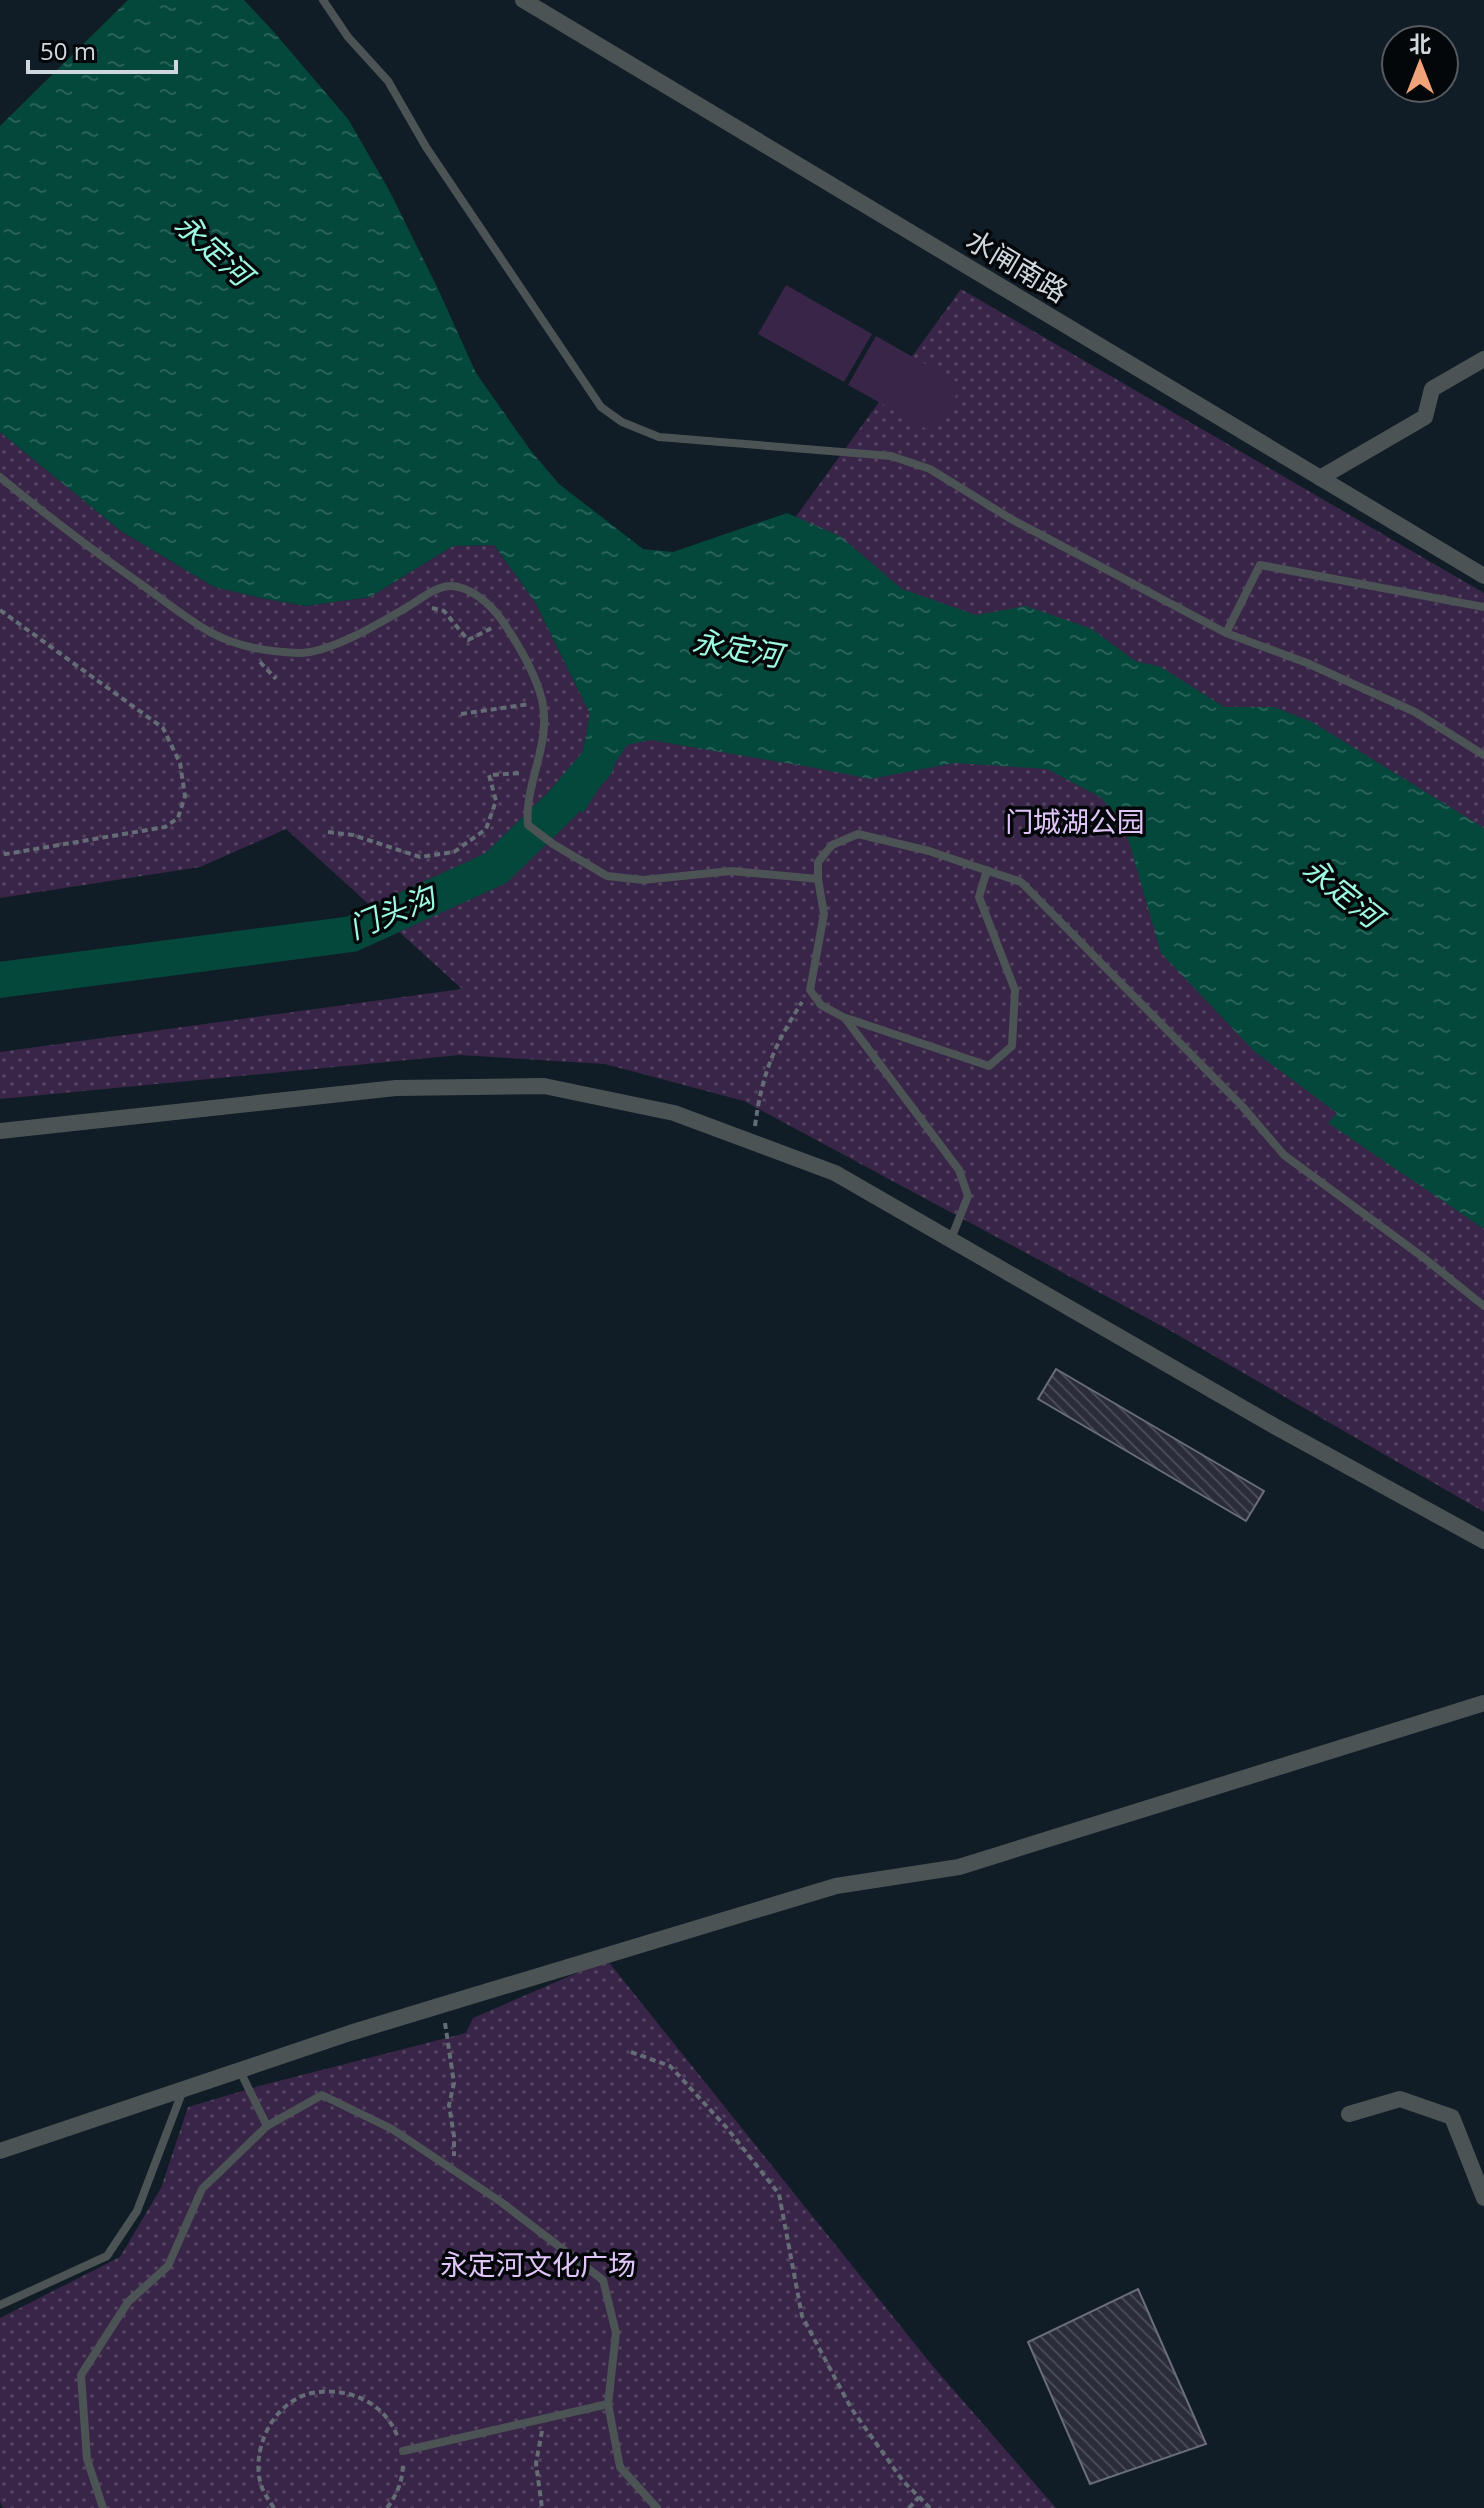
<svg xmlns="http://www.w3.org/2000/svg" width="1484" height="2508" viewBox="0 0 1484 2508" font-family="'Open Sans','Noto Sans SC',sans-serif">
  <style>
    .grass { fill: url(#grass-dots) }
    .garden { fill: #392547 }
    .water { fill: url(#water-ripples) }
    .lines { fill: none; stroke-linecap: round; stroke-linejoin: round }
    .river { stroke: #04473b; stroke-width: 36 }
    .building { fill: url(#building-back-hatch); stroke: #696d7c; stroke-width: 2 }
    .path { stroke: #646d76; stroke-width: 4; stroke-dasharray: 6 4; stroke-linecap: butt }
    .service { stroke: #4b5354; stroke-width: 8 }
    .minor { stroke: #4b5354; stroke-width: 16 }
    .labels { text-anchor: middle; stroke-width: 7; stroke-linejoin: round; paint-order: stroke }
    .street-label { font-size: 28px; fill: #d0d7de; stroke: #04070a }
    .park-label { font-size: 28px; fill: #e1c5f8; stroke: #04070a }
    .water-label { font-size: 30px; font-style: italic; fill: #9dfae2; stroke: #04070a }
  </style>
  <defs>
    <pattern id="grass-dots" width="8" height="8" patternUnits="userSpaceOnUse" patternTransform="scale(2)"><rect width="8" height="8" fill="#392547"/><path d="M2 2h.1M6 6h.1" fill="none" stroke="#554461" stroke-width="1.8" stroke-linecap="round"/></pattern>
    <pattern id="water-ripples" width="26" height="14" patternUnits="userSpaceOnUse" patternTransform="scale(2)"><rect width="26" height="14" fill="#04473b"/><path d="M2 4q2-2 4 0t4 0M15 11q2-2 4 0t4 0" fill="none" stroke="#286157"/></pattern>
    <pattern id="building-back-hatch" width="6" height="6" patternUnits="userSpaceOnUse" patternTransform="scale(2)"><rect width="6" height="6" fill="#2a2c39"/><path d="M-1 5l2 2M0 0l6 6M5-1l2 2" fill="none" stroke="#484a55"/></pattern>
  </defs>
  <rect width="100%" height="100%" fill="#111d26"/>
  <!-- grass -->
  <g class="grass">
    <polygon points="961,289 1484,593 1484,1512 1171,1331 744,1101 605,1064 460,1055 0,1099 0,1052 462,989 286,829 200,867 0,898 0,432 121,531 214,587 261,598 306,606 370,597 453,546 494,545 535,602 590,714 582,755 556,786 652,715"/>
    <polygon points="607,1960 931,2364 1056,2508 3,2508 0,2501 0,2318 120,2257 161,2188 188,2107 259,2086 466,2033 473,2018"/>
  </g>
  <!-- garden -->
  <g class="garden">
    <polygon points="786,285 872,334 844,382 758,334"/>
    <polygon points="876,336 962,385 934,433 848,385"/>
  </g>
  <!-- water -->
  <polygon class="water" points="128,0 244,0 273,31 348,119 389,190 438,289 476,373 531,451 559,484 643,549 673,552 787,513 840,536 902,589 976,615 1026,606 1092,629 1135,661 1161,667 1224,707 1274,707 1312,722 1484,828 1484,1229 1328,1123 1337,1113 1255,1052 1161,953 1123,821 1100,797 1047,769 955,763 870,779 816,768 650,740 627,745 583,813 564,802 553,790 582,755 590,714 535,602 494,545 453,546 370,597 306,606 261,598 214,587 121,531 0,432 0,126"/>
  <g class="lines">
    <!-- river -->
    <polyline class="river" points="0,980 352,934 496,868 563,803 596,764"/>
  </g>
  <!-- building -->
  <g class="building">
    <polygon points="1056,1369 1264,1491 1246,1521 1038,1399"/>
    <polygon points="1138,2289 1206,2444 1090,2484 1028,2342"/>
  </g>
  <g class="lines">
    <!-- path -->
    <g class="path">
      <polyline points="432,608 444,611 468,640 494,627"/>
      <polyline points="0,610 163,728 180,763 185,796 178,818 165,827 0,855"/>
      <polyline points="260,662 276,679"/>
      <polyline points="461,714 530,704"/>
      <polyline points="328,832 353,835 420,857 454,852 486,829 496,801 489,775 522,773"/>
      <path d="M755,1126C762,1073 774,1046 802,1002"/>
      <polyline points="445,2023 454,2083 449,2105 454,2136 454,2156"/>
      <polyline points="631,2052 670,2066 727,2128 779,2194 802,2316 851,2408 903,2481 930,2508"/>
      <polyline points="542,2431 536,2463 542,2508"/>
      <path d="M274,2508C268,2499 262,2491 260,2481C252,2445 275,2401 312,2393C348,2386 386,2403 398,2438"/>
      <path d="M387,2508C398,2493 403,2480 403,2462"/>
      <polyline points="909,2508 919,2497"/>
    </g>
    <!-- service -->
    <g class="service">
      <polyline points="323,0 348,37 388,81 426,147 601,407 622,422 659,437 891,456 930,469 1011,519 1226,633 1307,663 1415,712 1484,755"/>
      <path d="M0,477C47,516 95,552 145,587C166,602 187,619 210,632C235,646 269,652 298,653C329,654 382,622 409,606C421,599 437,585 452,586C471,587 490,604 501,619C517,642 535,672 542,700C552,745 524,783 528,825L553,844L607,876L643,880L731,871L818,879"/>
      <polyline points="1226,633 1260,565 1484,607"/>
      <polyline points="846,1018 989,1066 1012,1046 1015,990 979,897 987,870"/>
      <polyline points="951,1239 968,1196 959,1170 845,1018 821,1005 810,990 824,914 818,879 818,862 832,845 858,834 929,851 1021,882 1242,1106 1284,1155 1424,1258 1484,1306"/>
      <polyline points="240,2071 267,2126"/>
      <polyline points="0,2305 107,2256 137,2211 183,2090"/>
      <polyline points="403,2451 608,2404"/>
      <polyline points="103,2508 87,2459 81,2375 128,2302 168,2266 202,2189 267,2126 322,2095 392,2129 501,2202 603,2280 616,2333 608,2404 620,2467 657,2508"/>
    </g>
    <!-- minor -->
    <g class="minor">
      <polyline points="523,0 1484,576"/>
      <polyline points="1320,478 1425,417 1432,389 1484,359"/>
      <polyline points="0,1131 396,1088 544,1086 674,1113 835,1173 1276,1427 1484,1541"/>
      <polyline points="1349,2114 1400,2099 1452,2117 1484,2198"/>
      <polyline points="0,2151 350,2033 442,2005 836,1886 959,1867 1484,1703"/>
    </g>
  </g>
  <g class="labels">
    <!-- street labels -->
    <g class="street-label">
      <text transform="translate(1017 266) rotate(31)" y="10">水闸南路</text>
    </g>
    <!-- park labels -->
    <g class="park-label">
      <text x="1075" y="832">门城湖公园</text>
      <text x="538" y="2275">永定河文化广场</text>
    </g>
    <!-- water labels -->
    <g class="water-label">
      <text transform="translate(213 250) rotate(42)" y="10">永定河</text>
      <text transform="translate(737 649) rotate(10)" y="10">永定河</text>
      <text transform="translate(1342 893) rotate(39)" y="10">永定河</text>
      <text transform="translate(392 913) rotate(-22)" y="10">门头沟</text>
    </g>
  </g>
  <!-- north arrow -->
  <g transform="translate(1420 64)"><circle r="38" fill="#04070a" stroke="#565a5f" stroke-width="2"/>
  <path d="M0-6L14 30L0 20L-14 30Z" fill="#f0a378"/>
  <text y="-12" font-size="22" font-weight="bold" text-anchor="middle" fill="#d0d7de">北</text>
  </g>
  <!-- scale -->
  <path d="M28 60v12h148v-12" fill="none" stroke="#d0d7de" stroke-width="4"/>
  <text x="40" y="60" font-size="24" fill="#d0d7de" stroke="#04070a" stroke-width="6" paint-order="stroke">50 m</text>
</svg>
